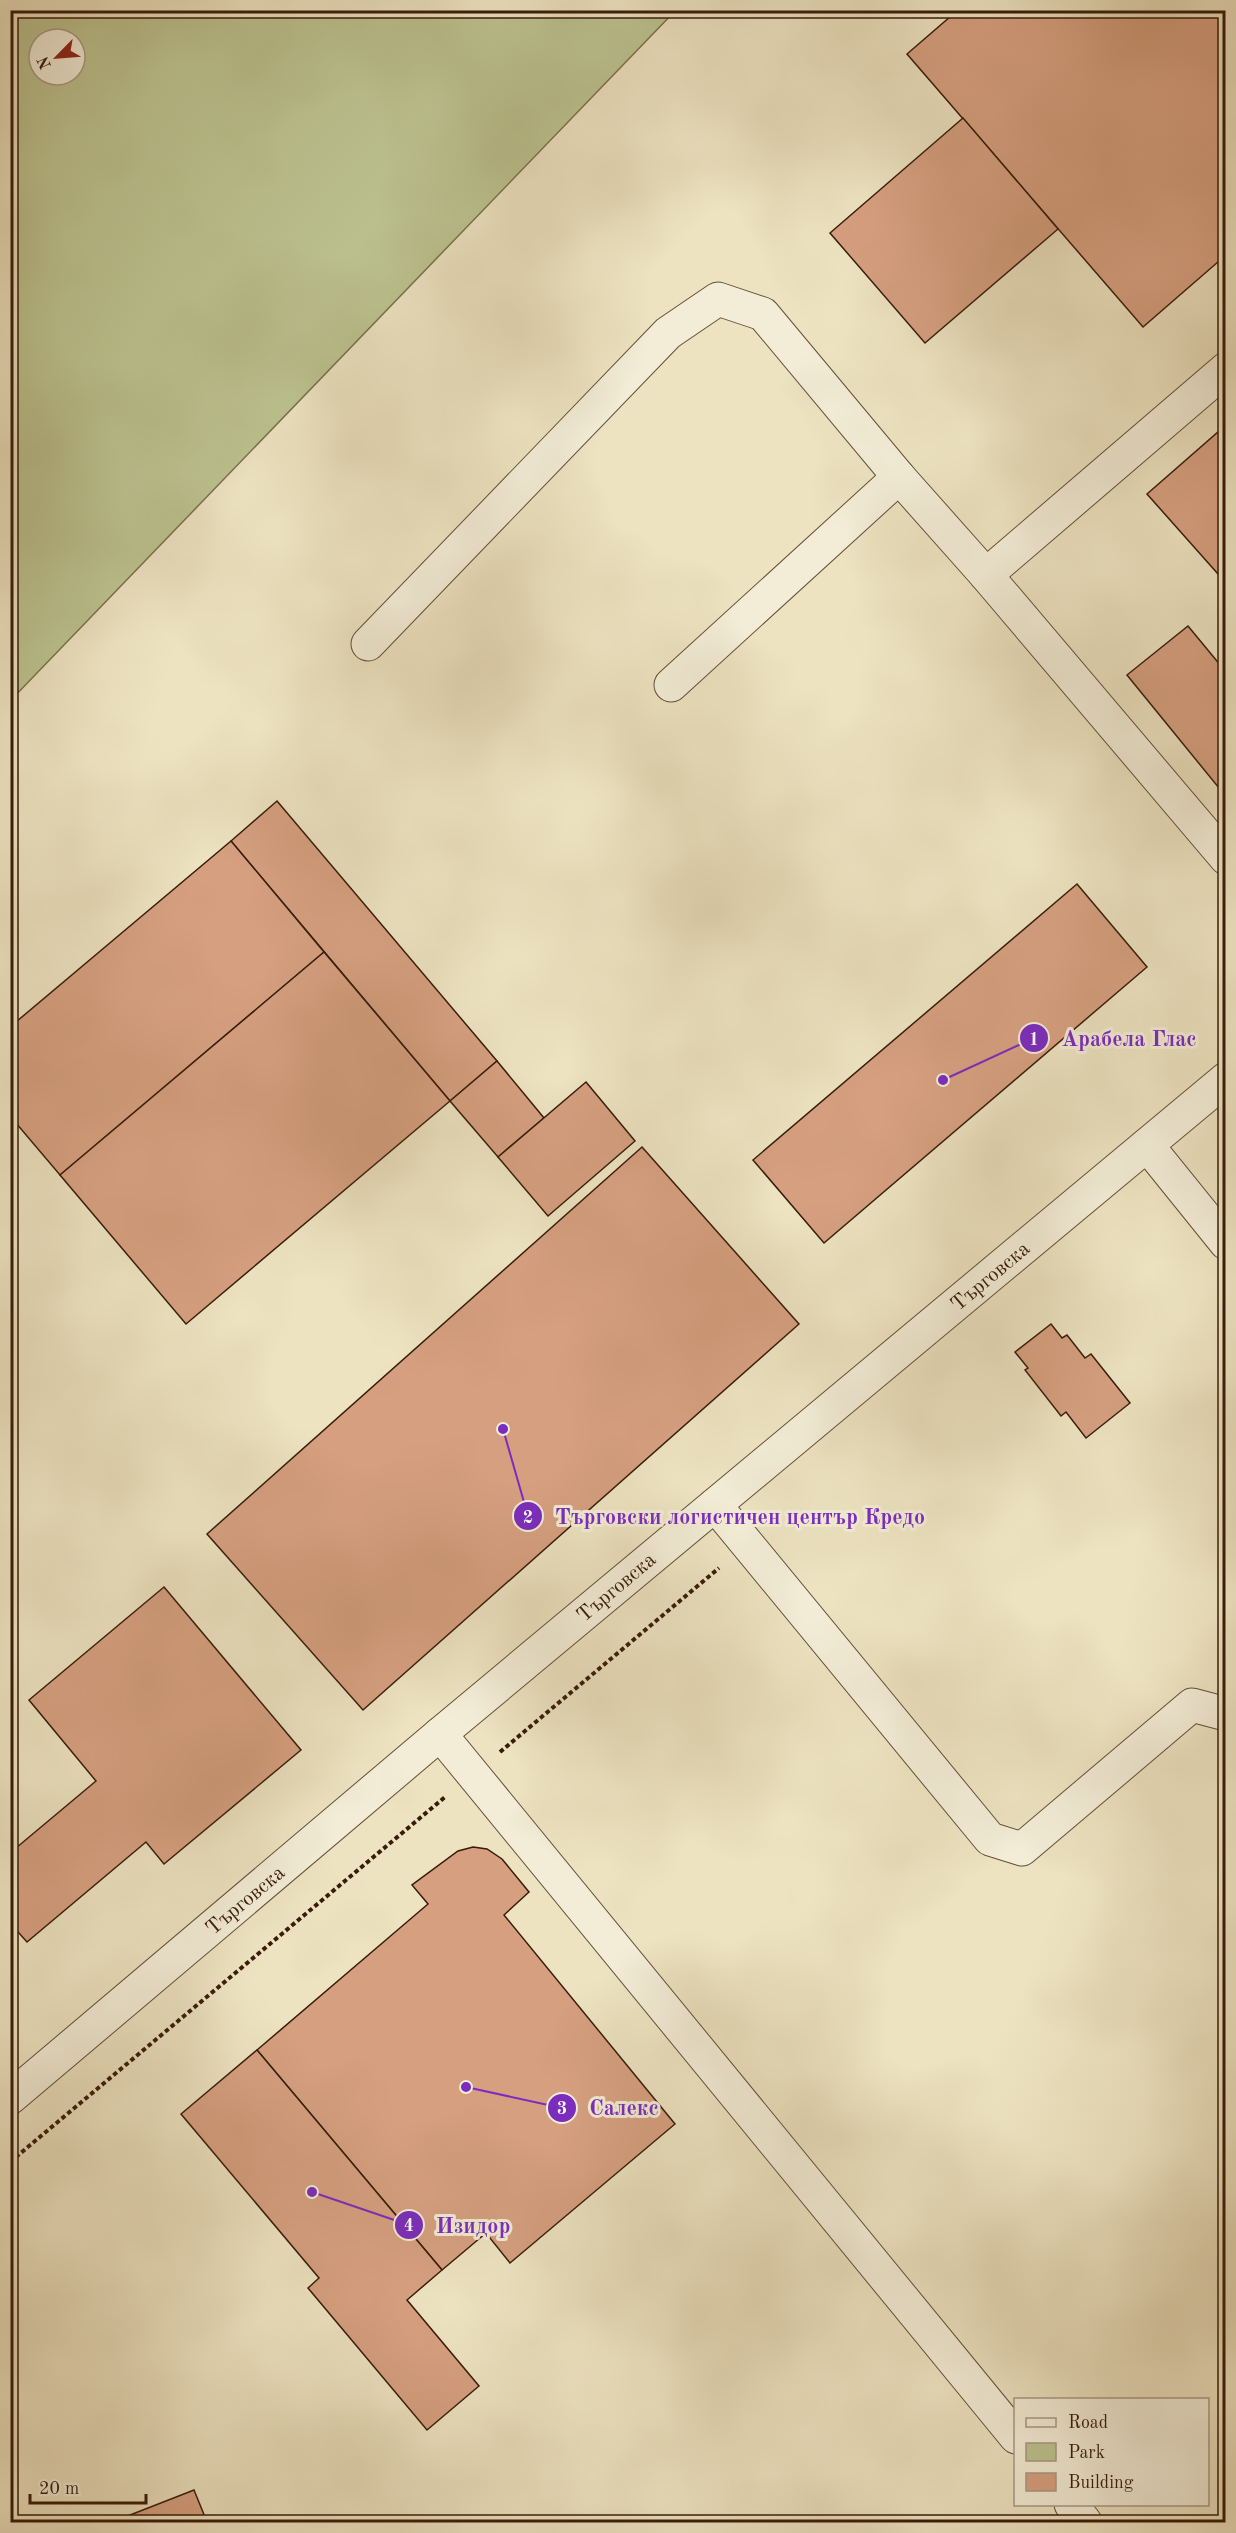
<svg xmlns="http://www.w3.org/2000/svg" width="1236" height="2533" viewBox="0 0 1236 2533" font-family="'Old Standard TT',serif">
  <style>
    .green { fill: #bcc390; stroke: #7a704c; stroke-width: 1.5; fill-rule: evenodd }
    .building { fill: #d6a080; stroke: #381c09; stroke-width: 1.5 }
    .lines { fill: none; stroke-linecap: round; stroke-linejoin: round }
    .minor-casing { stroke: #654e37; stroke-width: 35 }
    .path { stroke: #381c09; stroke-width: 4; stroke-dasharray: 4.5 3; stroke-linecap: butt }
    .minor { stroke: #f3edd7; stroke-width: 33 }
    .labels { text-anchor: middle; stroke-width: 6; stroke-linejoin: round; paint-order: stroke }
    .street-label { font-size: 21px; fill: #381c09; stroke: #f3edd7 }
    .leader { fill: none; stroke: #7b2cbf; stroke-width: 2 }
    .callout-dot { fill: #7b2cbf; stroke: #f3edd7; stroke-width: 2 }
    .mark-label { font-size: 18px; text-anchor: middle; font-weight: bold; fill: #fff }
    .callout-label { font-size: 22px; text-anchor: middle; font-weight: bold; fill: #7b2cbf; stroke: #f3edd7; stroke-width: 6; stroke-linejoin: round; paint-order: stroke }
  </style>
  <rect width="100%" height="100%" fill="#ede3c1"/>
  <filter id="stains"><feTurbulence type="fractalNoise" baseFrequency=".00333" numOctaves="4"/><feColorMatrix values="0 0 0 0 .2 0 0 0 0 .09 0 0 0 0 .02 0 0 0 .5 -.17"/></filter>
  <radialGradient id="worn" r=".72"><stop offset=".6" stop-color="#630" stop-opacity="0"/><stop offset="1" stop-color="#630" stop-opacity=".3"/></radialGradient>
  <!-- green -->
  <path class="green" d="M11,10L675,11L11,700L10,11ZM39,39H75V75H39Z"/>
  <!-- building -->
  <g class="building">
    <polygon points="958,10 1226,10 1226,255 1143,327 907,54"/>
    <polygon points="963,118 1058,229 925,343 830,233"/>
    <polygon points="1226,425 1226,583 1147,494"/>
    <polygon points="1188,626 1226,672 1226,782 1219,788 1127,675"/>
    <polygon points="277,801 497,1061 450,1101 231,841"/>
    <polygon points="231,841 324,952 60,1175 10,1116 10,1027"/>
    <polygon points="1077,884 1147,967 824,1243 753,1160"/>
    <polygon points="324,952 450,1101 186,1324 60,1175"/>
    <polygon points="497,1061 544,1118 498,1157 450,1101"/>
    <polygon points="586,1082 635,1141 548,1216 498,1157"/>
    <polygon points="642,1147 799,1324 363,1710 207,1534"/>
    <polygon points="1051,1324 1062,1338 1067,1335 1085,1358 1091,1354 1130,1403 1086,1438 1066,1412 1061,1416 1025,1370 1028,1368 1015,1352"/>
    <polygon points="164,1587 301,1750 164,1864 146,1842 27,1942 10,1923 10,1853 96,1781 29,1700"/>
    <polygon points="473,1847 487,1849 502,1859 529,1892 504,1915 675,2124 510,2263 486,2233 442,2270 257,2050 428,1904 412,1885 458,1851"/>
    <polygon points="257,2050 442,2270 407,2300 479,2386 427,2430 308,2288 319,2278 181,2114"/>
    <polygon points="194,2490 207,2522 127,2522 125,2517"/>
  </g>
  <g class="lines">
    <defs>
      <g id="minor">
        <polyline points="986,575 1226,369"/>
        <polyline points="368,644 668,333 718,299 763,314 899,477 986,575 1226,858"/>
        <polyline points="671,685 899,477"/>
        <polyline points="1147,1145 1226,1243"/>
        <polyline points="715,1505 990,1839 1022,1849 1192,1705 1226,1714"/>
        <polyline points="440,1734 1016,2437"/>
        <polyline points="10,2098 440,1734 1226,1079"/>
        <polyline points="1071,2504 1085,2522"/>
      </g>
    </defs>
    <!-- minor casing -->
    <use href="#minor" class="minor-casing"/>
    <!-- path -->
    <g class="path">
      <polyline points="500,1752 719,1568"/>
      <polyline points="10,2162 445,1797"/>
    </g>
    <!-- minor -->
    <use href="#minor" class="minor"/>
  </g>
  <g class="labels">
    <!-- street labels -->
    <g class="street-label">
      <text transform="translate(990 1276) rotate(-40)" y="7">Търговска</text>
      <text transform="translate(616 1587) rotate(-40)" y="7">Търговска</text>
      <text transform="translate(245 1900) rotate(-40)" y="7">Търговска</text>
    </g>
  </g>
  <!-- callouts -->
  <path class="leader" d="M943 1080L1034 1038M503 1429L528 1516M466 2087L562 2108M312 2192L409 2225"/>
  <g class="callout-dot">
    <circle cx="943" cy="1080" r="6"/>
    <circle cx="503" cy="1429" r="6"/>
    <circle cx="466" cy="2087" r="6"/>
    <circle cx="312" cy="2192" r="6"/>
    <circle cx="1034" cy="1038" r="15"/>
    <circle cx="528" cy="1516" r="15"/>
    <circle cx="562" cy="2108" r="15"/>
    <circle cx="409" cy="2225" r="15"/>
  </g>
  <g class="mark-label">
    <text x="1034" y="1045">1</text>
    <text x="528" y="1523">2</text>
    <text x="562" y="2114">3</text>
    <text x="409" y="2231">4</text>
  </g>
  <g class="callout-label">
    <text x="1129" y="1046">Арабела Глас</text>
    <text x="740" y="1524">Търговски логистичен център Кредо</text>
    <text x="624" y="2115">Салекс</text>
    <text x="473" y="2233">Изидор</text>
  </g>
  <!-- margin -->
  <rect width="1236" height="2533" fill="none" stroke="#ede3c1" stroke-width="36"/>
  <rect x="12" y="12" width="1212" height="2509" fill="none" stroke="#381c09" stroke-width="3"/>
  <rect x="18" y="18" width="1200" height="2497" fill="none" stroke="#381c09" stroke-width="1.5"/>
  <!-- legend -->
  <rect x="1014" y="2398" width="195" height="108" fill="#f3edd7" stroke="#a89985" stroke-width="1.5"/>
  <rect x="1026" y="2418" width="30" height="9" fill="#f3edd7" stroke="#a89985" stroke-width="1.5"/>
  <text x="1068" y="2428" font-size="18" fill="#381c09">Road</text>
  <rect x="1026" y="2443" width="30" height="18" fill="#bcc390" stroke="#a89985" stroke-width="1.5"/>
  <text x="1068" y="2458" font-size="18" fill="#381c09">Park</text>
  <rect x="1026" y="2473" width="30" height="18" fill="#d6a080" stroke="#a89985" stroke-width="1.5"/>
  <text x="1068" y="2488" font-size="18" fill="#381c09">Building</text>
  <!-- north arrow -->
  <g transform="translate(57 57) rotate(245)"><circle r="28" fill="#f3edd7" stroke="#a89985" stroke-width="1.5"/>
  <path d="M0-4.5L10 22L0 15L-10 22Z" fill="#8f2418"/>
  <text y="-9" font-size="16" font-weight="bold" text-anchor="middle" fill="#381c09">N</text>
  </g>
  <!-- scale -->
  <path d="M30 2494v9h116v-9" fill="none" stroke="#381c09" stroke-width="3"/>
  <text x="39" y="2494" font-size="18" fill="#381c09" stroke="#f3edd7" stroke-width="4.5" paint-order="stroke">20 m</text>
  <rect width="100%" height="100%" filter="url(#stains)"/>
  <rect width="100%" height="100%" fill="url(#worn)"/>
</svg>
